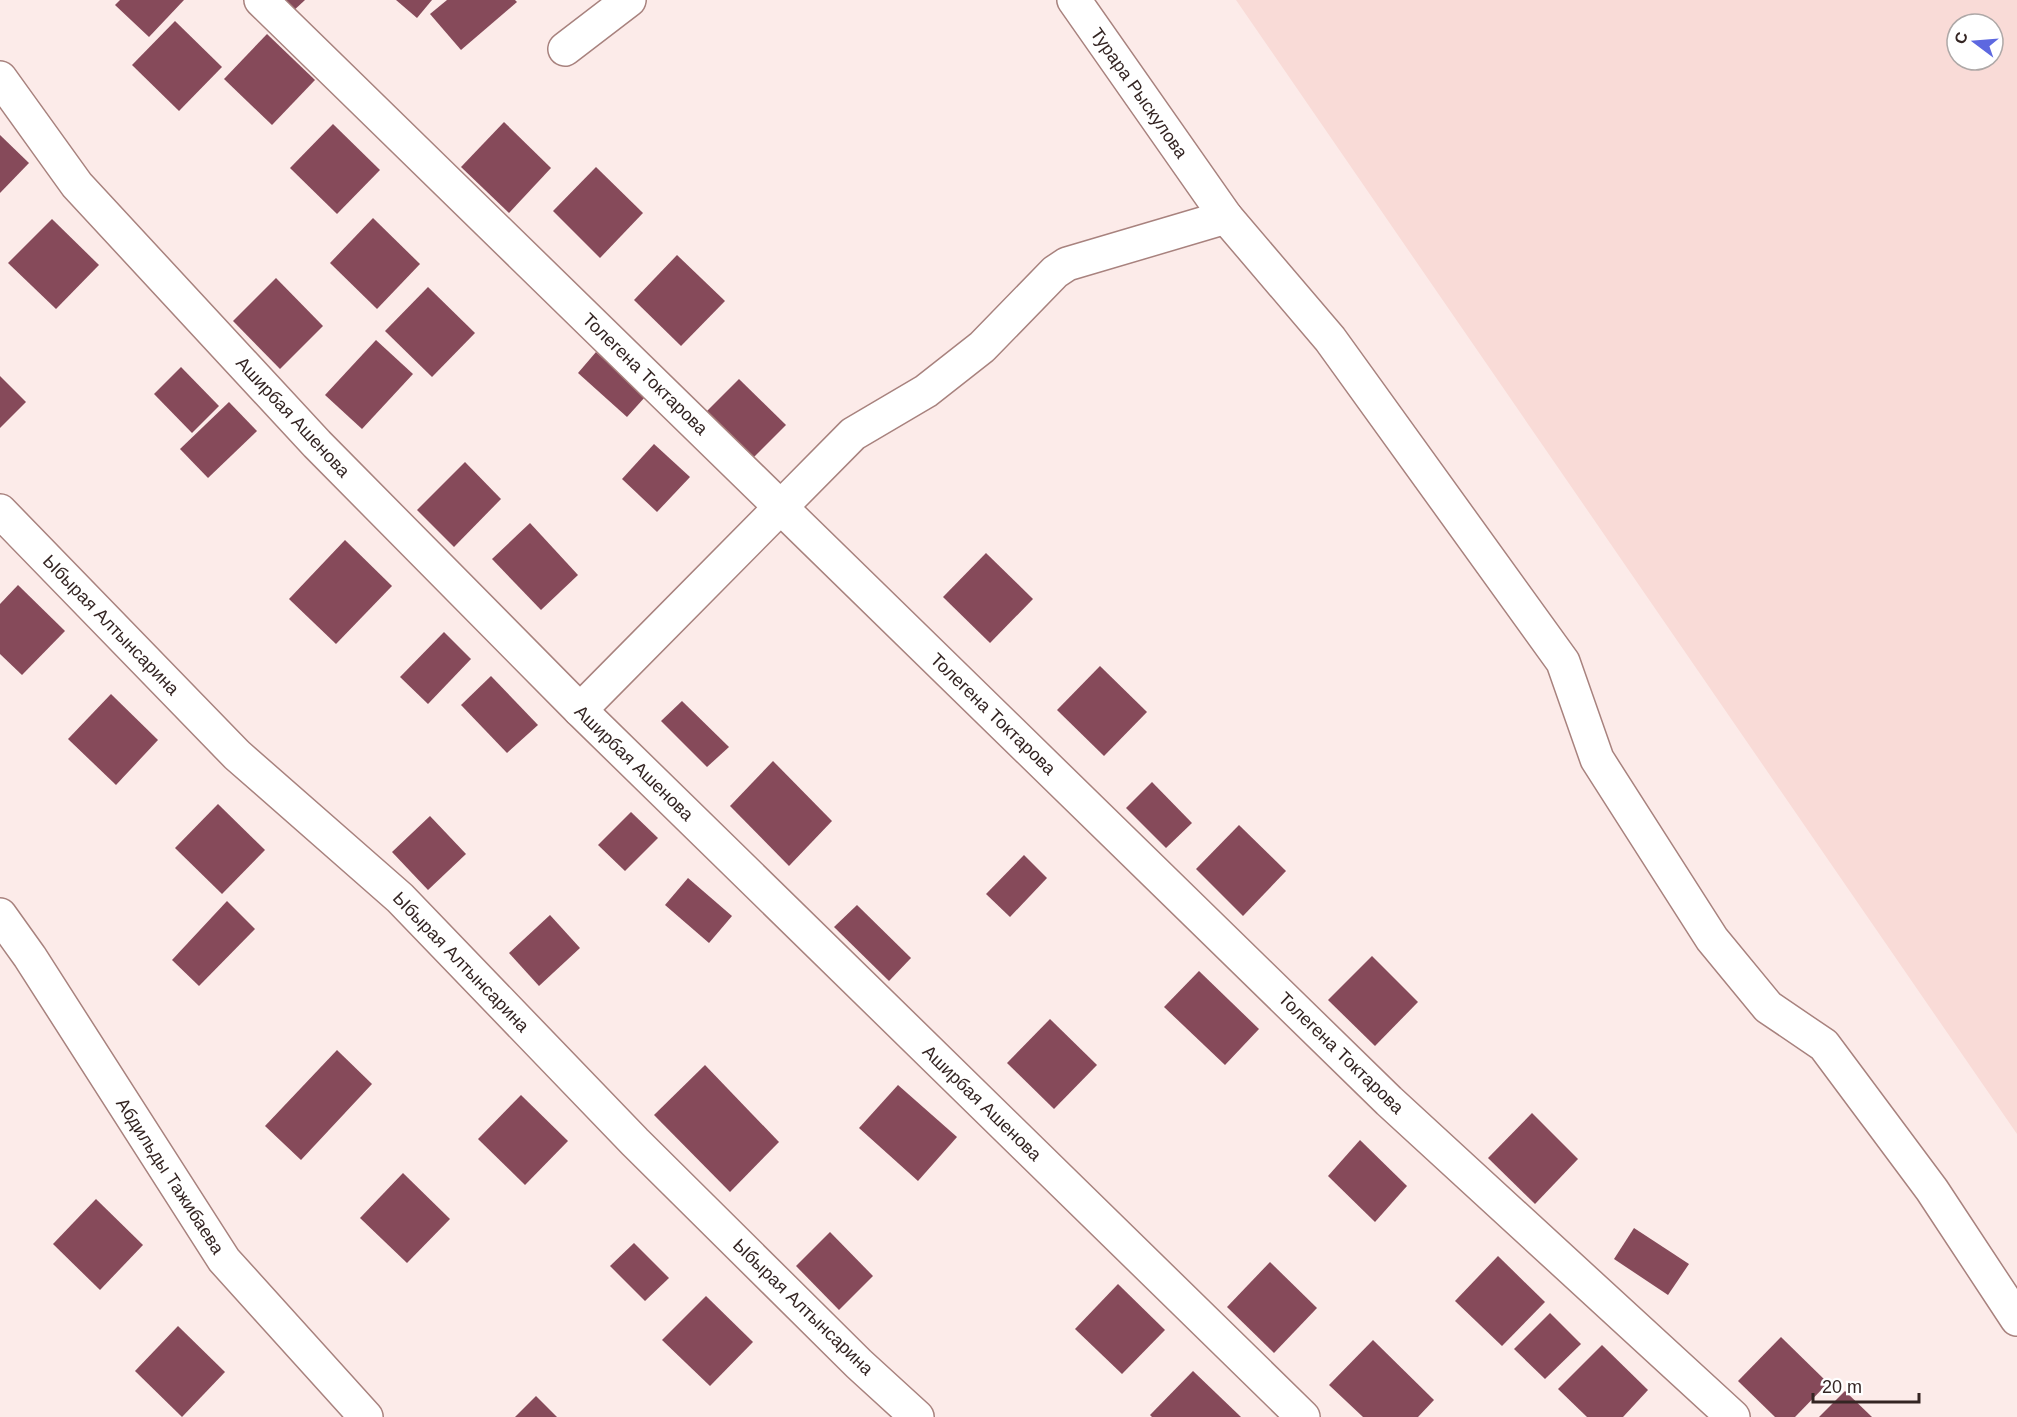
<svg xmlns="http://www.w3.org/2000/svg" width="2017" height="1417" viewBox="0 0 2017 1417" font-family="Arial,sans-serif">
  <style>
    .built { fill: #f9dbd7; fill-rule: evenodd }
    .building { fill: #864a5a }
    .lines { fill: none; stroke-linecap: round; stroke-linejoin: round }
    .street-casing { stroke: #a8827e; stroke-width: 36 }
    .street { stroke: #fff; stroke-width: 33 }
    .labels { text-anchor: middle; stroke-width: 6; stroke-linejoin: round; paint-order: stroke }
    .street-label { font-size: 18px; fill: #342523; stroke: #fff }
  </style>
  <rect width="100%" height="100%" fill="#fcebe9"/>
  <!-- built -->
  <path class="built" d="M1236,0H2017V1134ZM1957,24H1993V60H1957Z"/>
  <!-- building -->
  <g class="building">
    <polygon points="120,0 184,0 149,37 115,5"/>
    <polygon points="278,0 305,0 291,13"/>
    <polygon points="396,0 432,0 417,18"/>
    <polygon points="447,0 515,0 517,2 461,50 430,14"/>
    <polygon points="175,21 222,67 179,111 132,65"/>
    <polygon points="267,34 315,80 272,125 224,79"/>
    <polygon points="504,122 551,168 509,213 461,167"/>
    <polygon points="333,124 380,170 337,214 290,168"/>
    <polygon points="0,135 29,163 0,193"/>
    <polygon points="596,167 643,213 600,258 553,211"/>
    <polygon points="373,218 420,264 377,309 330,263"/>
    <polygon points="52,219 99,265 56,309 8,263"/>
    <polygon points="677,255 725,301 681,346 634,300"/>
    <polygon points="276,278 323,326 280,369 233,321"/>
    <polygon points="428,287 475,333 432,377 385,331"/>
    <polygon points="376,340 413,374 362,429 325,395"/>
    <polygon points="596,352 645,397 627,417 578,373"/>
    <polygon points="181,367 219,406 192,433 154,394"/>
    <polygon points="0,376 26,402 0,428"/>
    <polygon points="739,379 786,425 753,458 706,412"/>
    <polygon points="229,402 257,431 208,478 180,449"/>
    <polygon points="654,444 690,477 657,512 622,479"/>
    <polygon points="465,462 501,499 454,547 417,510"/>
    <polygon points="530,523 578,575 541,610 492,559"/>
    <polygon points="345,540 392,586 336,644 289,599"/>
    <polygon points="986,553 1033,599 990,643 943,597"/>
    <polygon points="18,585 65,631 22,675 0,654 0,604"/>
    <polygon points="444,632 471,659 428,704 400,677"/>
    <polygon points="1100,666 1147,712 1104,756 1057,710"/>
    <polygon points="491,676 538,725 507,753 461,705"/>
    <polygon points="111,694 158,740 116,785 68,739"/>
    <polygon points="682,701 729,747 707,767 661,721"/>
    <polygon points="773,761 832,821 789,866 730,806"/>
    <polygon points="1152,782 1192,823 1166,848 1126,808"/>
    <polygon points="218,804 265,850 222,894 175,848"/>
    <polygon points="631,812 658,838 625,871 598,845"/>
    <polygon points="430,816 466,854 428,890 392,852"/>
    <polygon points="1239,825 1286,871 1243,916 1196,869"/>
    <polygon points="1024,855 1047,878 1010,917 986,894"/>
    <polygon points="688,878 732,916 709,943 665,905"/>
    <polygon points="227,901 255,929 199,986 172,960"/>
    <polygon points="857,905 911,958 889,981 834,927"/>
    <polygon points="550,915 580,948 539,986 509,953"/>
    <polygon points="1372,956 1418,1002 1375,1046 1328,1000"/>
    <polygon points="1199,971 1259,1029 1225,1065 1164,1007"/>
    <polygon points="1050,1019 1097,1065 1054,1109 1007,1063"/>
    <polygon points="337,1050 372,1084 301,1160 265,1126"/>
    <polygon points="705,1065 779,1142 730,1192 654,1115"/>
    <polygon points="898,1085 957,1137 918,1181 859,1128"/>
    <polygon points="521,1095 568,1141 525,1185 478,1139"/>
    <polygon points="1532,1113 1578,1159 1535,1204 1488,1158"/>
    <polygon points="1360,1140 1407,1186 1375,1222 1328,1176"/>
    <polygon points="403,1173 450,1219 407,1263 360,1218"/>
    <polygon points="96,1199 143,1245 100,1290 53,1244"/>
    <polygon points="1634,1228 1689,1264 1668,1295 1614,1259"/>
    <polygon points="830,1232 873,1276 839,1310 796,1266"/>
    <polygon points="634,1243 669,1278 645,1301 610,1266"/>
    <polygon points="1498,1256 1545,1302 1502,1346 1455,1301"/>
    <polygon points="1270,1262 1317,1308 1274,1353 1227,1307"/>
    <polygon points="1118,1284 1165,1330 1122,1374 1075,1329"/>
    <polygon points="706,1296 753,1342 710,1386 662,1340"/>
    <polygon points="1550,1313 1581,1344 1545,1379 1514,1349"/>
    <polygon points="178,1326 225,1372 182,1417 135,1371"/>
    <polygon points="1781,1337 1828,1383 1795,1417 1775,1417 1738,1381"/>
    <polygon points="1373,1340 1434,1400 1418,1417 1363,1417 1329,1385"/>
    <polygon points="1602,1345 1648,1390 1623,1417 1587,1417 1558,1389"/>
    <polygon points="1193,1371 1241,1417 1152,1417 1150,1415"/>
    <polygon points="1845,1391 1872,1417 1819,1417"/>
    <polygon points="536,1396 557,1417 515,1417"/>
  </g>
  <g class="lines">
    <defs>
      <g id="street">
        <polyline points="261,0 1389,1101 1733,1417"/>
        <polyline points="1074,0 1226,217 1330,339 1563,662 1597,759 1712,939 1768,1007 1824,1045 1932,1190 2017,1319"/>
        <polyline points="565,49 629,0"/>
        <polyline points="0,78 77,185 317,444 580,710 1303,1417"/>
        <polyline points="0,511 237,755 400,898 635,1142 859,1364 917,1417"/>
        <polyline points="580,710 853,434 926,391 982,347 1055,272 1067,264 1226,217"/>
        <polyline points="0,915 30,957 224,1260 366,1417"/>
      </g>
    </defs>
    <!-- street casing -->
    <use href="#street" class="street-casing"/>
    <!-- street -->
    <use href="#street" class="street"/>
  </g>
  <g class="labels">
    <!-- street labels -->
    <g class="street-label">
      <text transform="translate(1139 93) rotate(55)" y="6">Турара Рыскулова</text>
      <text transform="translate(645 374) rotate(44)" y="6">Толегена Токтарова</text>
      <text transform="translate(293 417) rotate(47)" y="6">Аширбая Ашенова</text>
      <text transform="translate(111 625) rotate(46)" y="6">Ыбырая Алтынсарина</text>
      <text transform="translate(993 714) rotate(44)" y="6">Толегена Токтарова</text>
      <text transform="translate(634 763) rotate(44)" y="6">Аширбая Ашенова</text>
      <text transform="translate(461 962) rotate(46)" y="6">Ыбырая Алтынсарина</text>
      <text transform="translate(1341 1053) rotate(44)" y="6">Толегена Токтарова</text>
      <text transform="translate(982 1103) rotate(44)" y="6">Аширбая Ашенова</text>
      <text transform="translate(170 1176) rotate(57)" y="6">Абдильды Тажибаева</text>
      <text transform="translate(803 1307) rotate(44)" y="6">Ыбырая Алтынсарина</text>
    </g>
  </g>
  <!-- north arrow -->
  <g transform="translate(1975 42) rotate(286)"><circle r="28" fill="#ffffff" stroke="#aea8a7" stroke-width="1.5"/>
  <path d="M0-4.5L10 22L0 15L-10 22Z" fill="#5d68e0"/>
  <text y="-9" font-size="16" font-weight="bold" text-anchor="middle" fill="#342523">С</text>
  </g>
  <!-- scale -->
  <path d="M1813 1393v9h106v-9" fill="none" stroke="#342523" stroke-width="3"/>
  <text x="1822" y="1393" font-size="18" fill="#342523" stroke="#ffffff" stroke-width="4.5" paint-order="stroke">20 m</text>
</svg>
